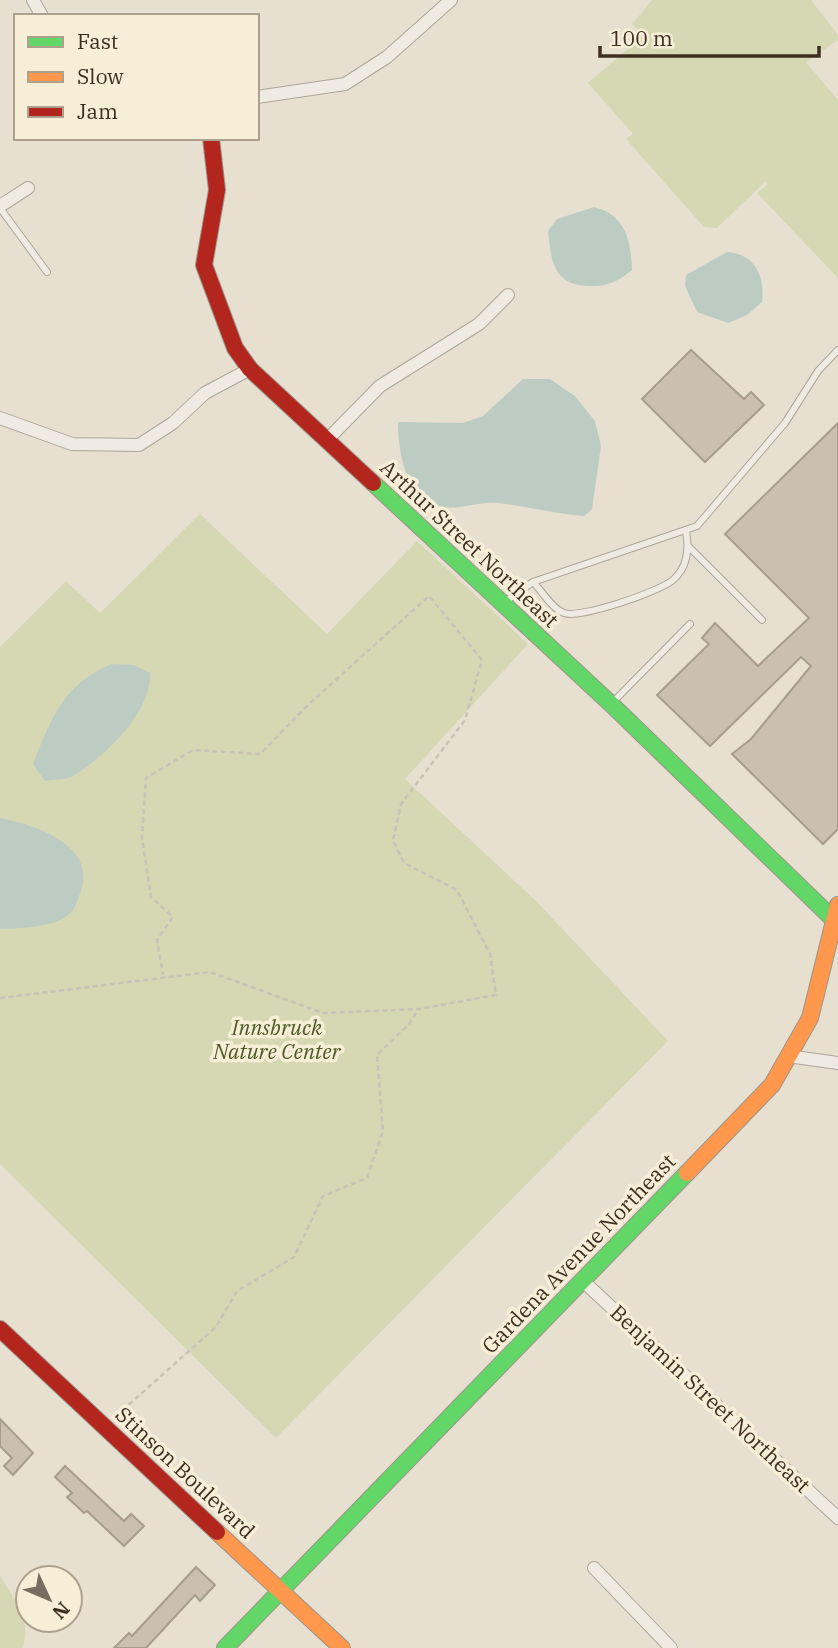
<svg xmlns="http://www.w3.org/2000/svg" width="838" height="1648" viewBox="0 0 838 1648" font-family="'IBM Plex Serif',serif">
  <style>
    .green { fill: #d6d7b3 }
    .water { fill: #bcccc2 }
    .building { fill: #cbbfb2; stroke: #a89c90; stroke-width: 2 }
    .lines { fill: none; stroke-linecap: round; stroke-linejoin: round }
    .lane-casing { stroke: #ada599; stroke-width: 8 }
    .street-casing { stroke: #ada599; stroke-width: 14 }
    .fast-casing { stroke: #9c958a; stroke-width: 18 }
    .slow-casing { stroke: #9c958a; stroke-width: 18 }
    .jam-casing { stroke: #9c958a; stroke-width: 18 }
    .path { stroke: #c8c2b9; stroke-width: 2.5; stroke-dasharray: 5 3.5; stroke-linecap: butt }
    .lane { stroke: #efebe3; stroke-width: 6 }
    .street { stroke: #efebe3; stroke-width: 12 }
    .fast { stroke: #63d668; stroke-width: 16 }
    .slow { stroke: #ff974d; stroke-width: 16 }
    .jam { stroke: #b3261e; stroke-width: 16 }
    .labels { text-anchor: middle; stroke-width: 7; stroke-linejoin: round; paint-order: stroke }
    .street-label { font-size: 21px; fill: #3d2e20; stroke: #f7eed8 }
    .park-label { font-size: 21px; font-style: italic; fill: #4d5a26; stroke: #f7eed8 }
  </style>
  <rect width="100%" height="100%" fill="#e7e0d1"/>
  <!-- green -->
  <g class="green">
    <polygon points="652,0 811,0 838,35 838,40 806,62 838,100 838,278 757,193 768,184 766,181 717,228 704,227 626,139 633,134 588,83 644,35 632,24"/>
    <polygon points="200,514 327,634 417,541 528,644 405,779 537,902 668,1041 276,1438 0,1164 0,647 66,581 100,613"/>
    <path d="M0,1575C12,1596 34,1623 22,1648H0Z"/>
  </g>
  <!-- water -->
  <g class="water">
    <path d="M594,207C626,215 631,241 632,270C618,282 605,287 587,286C553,284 551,260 548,231L557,219Z"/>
    <path d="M727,252C755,254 765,276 762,302L747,315L728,323L697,312L685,286L686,275Z"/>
    <path d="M523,379H550L575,396L595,421L601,446L592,509L584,516C555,514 527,506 498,503C480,501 460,510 443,507C405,499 398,452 398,422L463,423L483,416Z"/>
    <path d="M111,664L134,665L150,673C153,710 104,758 73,776C65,780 54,779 45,781L33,764C52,717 62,686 111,664Z"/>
    <path d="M0,818C35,825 97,845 81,891C77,901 74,913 64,918C46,928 20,928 0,929Z"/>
  </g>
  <!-- building -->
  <g class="building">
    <polygon points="691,350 744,399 751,392 764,405 705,462 642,399"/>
    <polygon points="838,423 838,829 823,844 732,754 751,739 811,666 801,657 710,746 657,695 709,644 702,638 715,623 758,666 809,618 725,534"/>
    <polygon points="0,1419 33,1453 13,1475 4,1466 12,1458 0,1446"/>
    <polygon points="65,1466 124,1521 131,1514 144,1526 124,1546 87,1511 84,1513 67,1497 72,1493 55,1477"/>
    <polygon points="196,1567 215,1585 200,1601 195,1595 146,1648 114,1648 129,1633 132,1636"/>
  </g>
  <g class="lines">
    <defs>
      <g id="lane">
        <polyline points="0,208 47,272"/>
        <polyline points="689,547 762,620"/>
        <path d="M533,582C542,591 552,609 564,613C579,619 659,592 673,580C688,567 689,549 686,530"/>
        <polyline points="503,603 533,582 697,526 785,423 818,371 838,350"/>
        <polyline points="612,703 690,624"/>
      </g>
      <g id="street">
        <polyline points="33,0 42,16"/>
        <polyline points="257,97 345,84 387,57 451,0"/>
        <polyline points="0,206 28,188"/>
        <polyline points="0,418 72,444 139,445 173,423 205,393 250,369"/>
        <polyline points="326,441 380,386 479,324 508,295"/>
        <polyline points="788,1056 838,1063"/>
        <polyline points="583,1281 838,1518"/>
        <polyline points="594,1568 671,1648"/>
      </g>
      <g id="fast">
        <polyline points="373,483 611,704 833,919"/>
        <polyline points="225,1648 687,1173"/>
      </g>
      <g id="slow">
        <polyline points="687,1173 772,1085 810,1018 838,905"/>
        <polyline points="217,1532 342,1648"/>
      </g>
      <g id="jam">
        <polyline points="211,138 217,190 204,265 235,348 250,369 373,483"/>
        <polyline points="0,1329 217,1532"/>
      </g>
    </defs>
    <!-- lane casing -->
    <use href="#lane" class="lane-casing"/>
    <!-- street casing -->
    <use href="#street" class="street-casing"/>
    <!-- fast casing -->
    <use href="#fast" class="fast-casing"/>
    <!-- slow casing -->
    <use href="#slow" class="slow-casing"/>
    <!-- jam casing -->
    <use href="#jam" class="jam-casing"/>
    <!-- path -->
    <g class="path">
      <polyline points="0,998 210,972 323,1013 419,1009 496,995 490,954 457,890 404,863 393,840 401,804 465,720 482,660 429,596 309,704 260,754 193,750 146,778 142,838 151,897 173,917 157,940 163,975"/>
      <polyline points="116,1416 216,1327 237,1291 294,1257 323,1196 367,1178 383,1131 377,1055 409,1024 419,1009"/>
    </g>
    <!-- lane -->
    <use href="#lane" class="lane"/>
    <!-- street -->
    <use href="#street" class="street"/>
    <!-- fast -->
    <use href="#fast" class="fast"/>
    <!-- slow -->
    <use href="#slow" class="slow"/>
    <!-- jam -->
    <use href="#jam" class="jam"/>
  </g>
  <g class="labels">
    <!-- street labels -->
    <g class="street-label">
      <text transform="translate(469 544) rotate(43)" y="7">Arthur Street Northeast</text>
      <text transform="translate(579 1254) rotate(-46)" y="7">Gardena Avenue Northeast</text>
      <text transform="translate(710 1399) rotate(43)" y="7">Benjamin Street Northeast</text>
      <text transform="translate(185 1473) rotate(43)" y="7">Stinson Boulevard</text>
    </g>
    <!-- park labels -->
    <g class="park-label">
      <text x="277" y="1035">Innsbruck<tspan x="277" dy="24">Nature Center</tspan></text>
    </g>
  </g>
  <!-- legend -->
  <rect x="14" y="14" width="245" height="126" fill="#f7eed8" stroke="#ada18e" stroke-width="2"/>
  <rect x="28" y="37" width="35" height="10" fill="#63d668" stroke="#ada18e" stroke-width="2"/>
  <text x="77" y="49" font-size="21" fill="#3d2e20">Fast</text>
  <rect x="28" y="72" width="35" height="10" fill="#ff974d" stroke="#ada18e" stroke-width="2"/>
  <text x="77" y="84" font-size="21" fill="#3d2e20">Slow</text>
  <rect x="28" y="107" width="35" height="10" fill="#b3261e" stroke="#ada18e" stroke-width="2"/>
  <text x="77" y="119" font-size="21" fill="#3d2e20">Jam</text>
  <!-- north arrow -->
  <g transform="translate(49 1599) rotate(134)"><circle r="33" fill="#f7eed8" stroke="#ada18e" stroke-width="2"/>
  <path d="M0-5L12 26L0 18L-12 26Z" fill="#786c5e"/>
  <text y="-10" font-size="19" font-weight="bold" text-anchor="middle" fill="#3d2e20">N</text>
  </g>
  <!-- scale -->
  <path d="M600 46v10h219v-10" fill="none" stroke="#3d2e20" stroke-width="3.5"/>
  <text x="610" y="46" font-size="21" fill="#3d2e20" stroke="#f7eed8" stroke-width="5" paint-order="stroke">100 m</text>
</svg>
